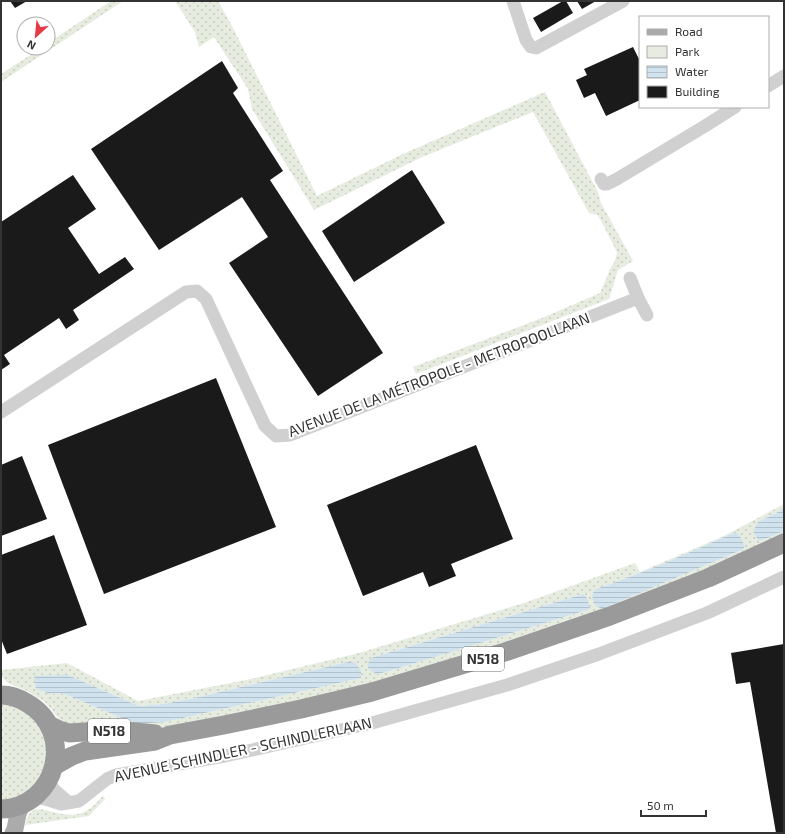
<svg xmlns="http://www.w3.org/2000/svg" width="785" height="834" viewBox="0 0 785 834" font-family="'Exo 2',sans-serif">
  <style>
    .green { fill: url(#green-dots); fill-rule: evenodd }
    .water { fill: url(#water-rules) }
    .building { fill: #1a1a1a }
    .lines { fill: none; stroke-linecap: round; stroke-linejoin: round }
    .minor { stroke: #d0d0d0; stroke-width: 13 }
    .major { stroke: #ababab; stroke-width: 17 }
    .highway { stroke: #9a9a9a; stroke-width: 19 }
    .labels { text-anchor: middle; stroke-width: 4; stroke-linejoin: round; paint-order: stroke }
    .shield { fill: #fff; stroke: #707070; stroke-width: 1 }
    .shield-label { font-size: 14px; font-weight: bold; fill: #333 }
    .street-label { font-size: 15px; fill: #333; stroke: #fff }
  </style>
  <defs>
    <pattern id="green-dots" width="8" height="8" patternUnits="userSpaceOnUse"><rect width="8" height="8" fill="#e6ecdf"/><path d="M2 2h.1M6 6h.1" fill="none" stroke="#c6cbc0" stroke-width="1.8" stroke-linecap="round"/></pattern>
    <pattern id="water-rules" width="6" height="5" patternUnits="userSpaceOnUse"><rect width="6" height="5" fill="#cfe2ee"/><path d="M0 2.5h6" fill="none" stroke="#b2c2cd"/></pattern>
  </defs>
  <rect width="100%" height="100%" fill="#fff"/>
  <!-- green -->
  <g class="green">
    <polygon points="111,1 123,1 1,82 1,74 41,48 48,48 48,43"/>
    <polygon points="175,1 218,1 233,28 317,196 403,154 545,92 598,192 601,203 633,261 618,270 609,299 416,374 413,367 542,318 600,293 611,267 615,261 617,252 598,215 589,213 533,112 422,157 314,210 252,109 248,89 214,37 199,47 195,32"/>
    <path d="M784,504V509L758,522L753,531L765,539L784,531V536L747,554L559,628L300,704L170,730L71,731L58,718L45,702L27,691L8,683L1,676V670L67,663L138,701L251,679L359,653L524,603L635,563L640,572L724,536ZM735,532L744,549L601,609L596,589C643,573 689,553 735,532ZM583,594L587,610L386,672L377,674L371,658ZM348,662L361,671V678L165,722L136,724L62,693L49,694L41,690L68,675L139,706L163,704L190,699Z"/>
    <polygon points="1,704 16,706 38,723 46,740 47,761 34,787 17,798 1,801"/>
    <path d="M103,796L105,799L89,816L25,825C30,800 46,812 62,814C67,815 74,815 78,814C89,812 96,803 103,796Z"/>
  </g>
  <!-- water -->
  <g class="water">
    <polygon points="784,509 784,531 765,539 758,540 753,531 758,522"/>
    <path d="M735,532C740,535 745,543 744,549L604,608L601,609C601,609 596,605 595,605C592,600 591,593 596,589C643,573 689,553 735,532Z"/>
    <path d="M583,594L587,598L590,608L587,610L386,672L377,674C368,670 365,668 371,658Z"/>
    <polygon points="348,662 356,663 361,671 361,678 165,722 136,724 62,693 49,694 41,690 36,689 34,676 68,675 139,706 163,704 190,699"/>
  </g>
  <!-- building -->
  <g class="building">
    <polygon points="10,1 27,1 15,8"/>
    <polygon points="563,1 566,1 573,13 541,32 533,18"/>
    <polygon points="577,1 596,1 582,9"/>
    <polygon points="633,47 640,61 640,97 639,97 640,100 606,116 595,93 584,98 576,80 587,75 584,69"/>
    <polygon points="222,61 238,88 233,93 283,171 270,180 383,353 318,396 229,263 268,237 242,197 159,250 91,149"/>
    <polygon points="412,170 445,223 354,282 322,231"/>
    <polygon points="73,175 96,209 68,228 99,274 125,257 134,269 73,310 79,320 66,329 59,318 4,355 10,364 1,370 1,222"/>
    <polygon points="216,378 276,527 104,594 48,445"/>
    <polygon points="476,445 513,539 451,564 456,576 429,587 423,572 363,596 327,505"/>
    <polygon points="22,456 47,519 1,536 1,465"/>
    <polygon points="54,535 87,625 7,654 1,639 1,555"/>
    <polygon points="784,644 784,833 776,833 750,682 736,684 731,653"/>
  </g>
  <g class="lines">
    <!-- minor -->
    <g class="minor">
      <polyline points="513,1 526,40 531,47 536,48 623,1"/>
      <polyline points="768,86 784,76"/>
      <polyline points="601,179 604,184 607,184 617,179 705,126 735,107"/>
      <polyline points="630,278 638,298 647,315"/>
      <polyline points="1,412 186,292 197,291 206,299 265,426 276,436 290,435 638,298"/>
      <polyline points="49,780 53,789 68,802"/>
      <polyline points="34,797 45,799 61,804 79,801 107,779 116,775 225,756 372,723 507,685 599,654 707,613 784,577"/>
    </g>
    <!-- major -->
    <polyline class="major" points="13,833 15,829 18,814 22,804"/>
    <!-- highway -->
    <g class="highway">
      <path d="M1,695C10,695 19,698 27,703C76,731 58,807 1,809"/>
      <polyline points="49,725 59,730 69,733 115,730 155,734"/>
      <polyline points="54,766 72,756 85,751 155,741 170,735 224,725 301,709 372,692 505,652 610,616 708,578 784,543"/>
    </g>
  </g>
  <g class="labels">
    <!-- shield labels -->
    <g class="shield">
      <rect x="462" y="647" width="42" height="24" rx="3"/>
      <rect x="88" y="719" width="42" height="24" rx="3"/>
    </g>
    <g class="shield-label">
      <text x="483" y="664">N518</text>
      <text x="109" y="736">N518</text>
    </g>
    <!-- street labels -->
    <g class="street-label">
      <text transform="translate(439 375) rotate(-21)" y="5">AVENUE DE LA MÉTROPOLE - METROPOOLLAAN</text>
      <text transform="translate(243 750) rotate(-12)" y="5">AVENUE SCHINDLER - SCHINDLERLAAN</text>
    </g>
  </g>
  <!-- border -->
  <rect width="785" height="834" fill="none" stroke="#333333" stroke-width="4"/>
  <!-- legend -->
  <rect x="639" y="16" width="130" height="92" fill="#ffffff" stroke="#adadad"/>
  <rect x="647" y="29" width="20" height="6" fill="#ababab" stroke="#adadad"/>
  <text x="675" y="36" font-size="12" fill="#333333">Road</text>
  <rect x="647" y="46" width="20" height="12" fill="#e6ecdf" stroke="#adadad"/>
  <text x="675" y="56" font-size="12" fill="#333333">Park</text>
  <rect x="647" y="66" width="20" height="12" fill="url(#water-rules)" stroke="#adadad"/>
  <text x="675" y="76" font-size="12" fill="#333333">Water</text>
  <rect x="647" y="86" width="20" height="12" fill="#1a1a1a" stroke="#adadad"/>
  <text x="675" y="96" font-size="12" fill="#333333">Building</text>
  <!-- north arrow -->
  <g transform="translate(36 36) rotate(207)"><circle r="19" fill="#ffffff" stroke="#adadad"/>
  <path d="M0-3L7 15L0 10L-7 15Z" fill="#e63946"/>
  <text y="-6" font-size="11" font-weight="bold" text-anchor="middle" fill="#333333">N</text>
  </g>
  <!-- scale -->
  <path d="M641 810v6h65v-6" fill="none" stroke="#333333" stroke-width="2"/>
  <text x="647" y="810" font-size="12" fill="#333333" stroke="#ffffff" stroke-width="3" paint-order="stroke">50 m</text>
</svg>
